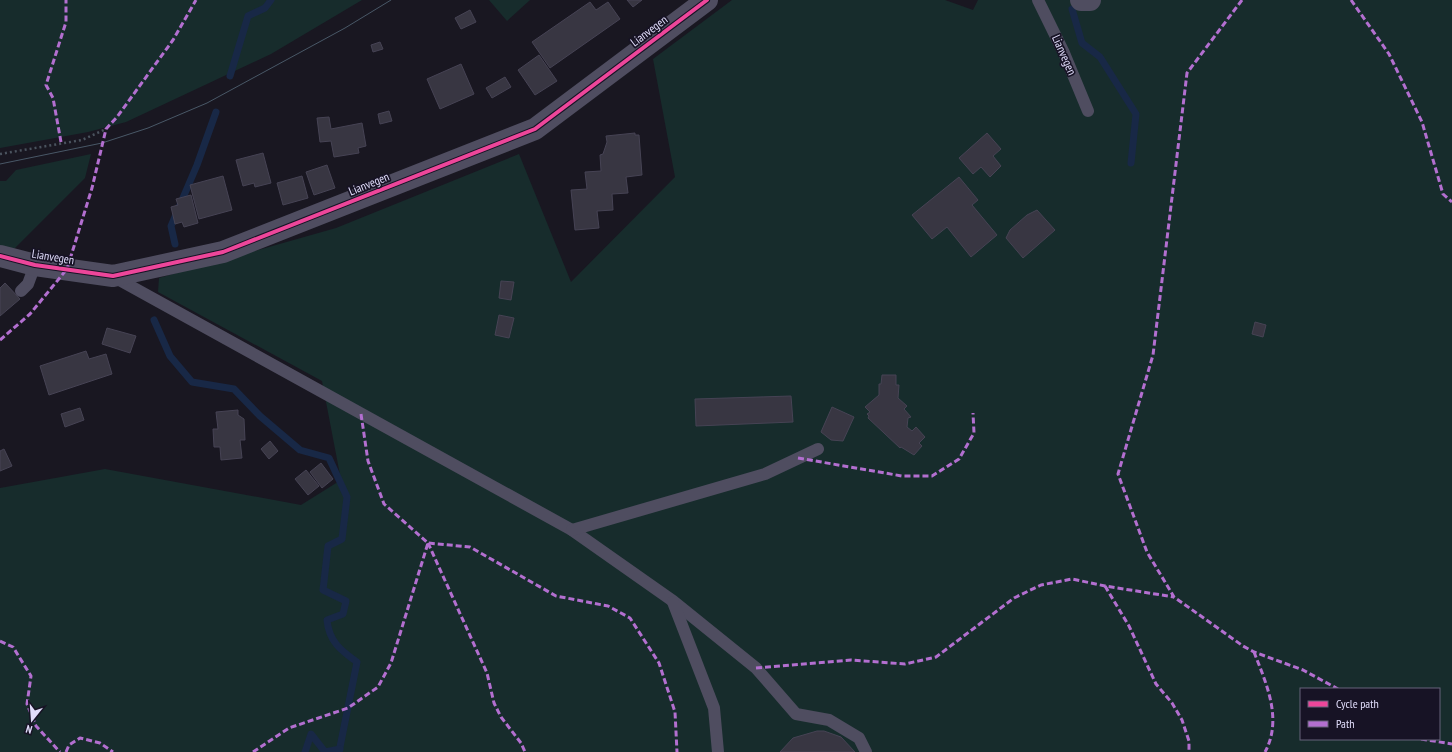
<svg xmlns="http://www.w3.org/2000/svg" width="1452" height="752" viewBox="0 0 1452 752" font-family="'PT Sans Narrow',sans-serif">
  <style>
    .green { fill: #172c2c; fill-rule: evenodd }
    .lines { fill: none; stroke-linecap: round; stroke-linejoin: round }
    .stream { stroke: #182846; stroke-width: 7 }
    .building { fill: #383642; stroke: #464354 }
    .path { stroke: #4a535e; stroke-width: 2.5; stroke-dasharray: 2 3; stroke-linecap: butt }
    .lane { stroke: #4f4d60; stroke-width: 12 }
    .street { stroke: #4f4d60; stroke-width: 22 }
    .tram { stroke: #495867; stroke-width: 1 }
    .quiet { stroke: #b36fd0; stroke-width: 3; stroke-dasharray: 6 3; stroke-linecap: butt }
    .cycleway-casing { stroke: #171325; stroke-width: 6 }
    .cycleway { stroke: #ed469a; stroke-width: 4 }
    .labels { text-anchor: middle; stroke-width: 3.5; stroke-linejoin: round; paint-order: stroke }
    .street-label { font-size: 12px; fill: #e0dcfa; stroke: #171325 }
  </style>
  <rect width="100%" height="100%" fill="#191721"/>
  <!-- green -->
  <g class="green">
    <polygon points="0,0 362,0 271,54 126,122 88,132 0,148"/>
    <polygon points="489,0 530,0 507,21"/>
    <path d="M732,0H945L973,10L978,0H1452V752H0V488L105,469L301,505L341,480L322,381L158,292L159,278L336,228L519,154L571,282L675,177L653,59ZM1301,689H1439V739H1301Z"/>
    <polygon points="91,154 85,178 13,250 0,246 0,181 6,181 16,170"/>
  </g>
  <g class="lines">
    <!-- stream -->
    <g class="stream">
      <polyline points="1072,9 1082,43 1100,57 1136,114 1131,163"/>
      <polyline points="230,76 248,16 265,8 271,0"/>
      <polyline points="175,244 171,226 197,165 216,112"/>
      <path d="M154,320L170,356L192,382L234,389L260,416L300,450L329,458L347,497L342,539L328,546L323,590L346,601L343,614L327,620C329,641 340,650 357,662L339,752"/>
      <polyline points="305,752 311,734 325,752 340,749"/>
    </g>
  </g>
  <!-- building -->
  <g class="building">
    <polygon points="627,0 642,0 633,7"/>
    <polygon points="590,2 596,10 608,2 620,19 550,68 532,42"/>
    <polygon points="470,10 476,22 461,29 455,18"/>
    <polygon points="380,42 383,49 373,52 371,45"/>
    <polygon points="539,55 557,81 535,95 518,70"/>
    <polygon points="461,64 474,94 440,109 427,79"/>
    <polygon points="505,77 511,87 492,98 486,88"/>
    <polygon points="389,111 392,121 380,124 378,114"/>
    <polygon points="329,117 331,129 362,123 366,146 358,148 359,153 334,157 331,141 320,142 317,118"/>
    <polygon points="635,133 635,135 639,135 642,175 626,177 628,193 612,194 613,210 597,211 599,228 575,230 571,190 587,189 585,172 601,171 600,155 603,154 607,142 606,136"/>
    <polygon points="987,133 1001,149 993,156 1001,166 990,177 981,167 973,174 959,158"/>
    <polygon points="263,153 271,183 255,187 254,183 243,186 236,160"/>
    <polygon points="327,165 335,188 314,195 306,172"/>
    <polygon points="223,176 232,210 199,219 190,185"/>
    <polygon points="302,176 308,198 283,205 277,183"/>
    <polygon points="959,177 978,200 972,205 997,235 971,257 947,227 932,239 912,215"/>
    <polygon points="191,195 198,223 184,227 182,222 175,224 171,207 178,205 176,199"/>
    <polygon points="1037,210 1055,230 1023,258 1006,238 1010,230 1027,215"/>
    <polygon points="501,281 514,282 511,300 499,298"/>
    <polygon points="5,283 20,299 0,316 0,288"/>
    <polygon points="499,315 514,318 509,338 495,335"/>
    <polygon points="1255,322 1266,325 1263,337 1252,334"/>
    <polygon points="107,328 136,336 130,353 102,344"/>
    <polygon points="86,351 89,359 106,354 112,374 49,395 40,366"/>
    <polygon points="882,375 896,375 896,385 899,385 898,398 907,406 904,409 911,417 908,418 907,427 912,431 916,427 925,437 919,443 922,446 914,455 901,447 900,448 868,418 869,416 867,414 870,412 865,407 879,395 879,384 881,384"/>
    <polygon points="791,396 793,422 696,426 695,399"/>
    <polygon points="832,407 854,417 843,441 831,440 821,432"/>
    <polygon points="80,408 84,420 65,427 61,414"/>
    <polygon points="238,410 238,415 244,419 245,440 240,440 242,458 221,460 220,447 214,447 213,429 218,429 216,412"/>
    <polygon points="270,441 278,451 269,459 261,449"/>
    <polygon points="4,449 12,466 0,471 0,451"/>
    <polygon points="321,463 333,479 322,488 310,472"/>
    <polygon points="306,470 319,486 308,495 295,479"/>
    <polygon points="817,731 824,731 841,737 855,752 780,752 793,738"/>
  </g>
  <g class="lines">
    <!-- path -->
    <polyline class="path" points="0,154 82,140 106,129"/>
    <!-- lane -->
    <g class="lane">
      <polyline points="1038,0 1064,53 1088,111"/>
      <polyline points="114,277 572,530 673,601 756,668 796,714 829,720 859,738 866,752"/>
      <polyline points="21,291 28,284 35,265"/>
      <polyline points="572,530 765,474 818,449"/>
      <polyline points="673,602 714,708 718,752"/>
    </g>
    <!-- street -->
    <g class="street">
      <polyline points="1081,0 1090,0"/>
      <polyline points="0,256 35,265 113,276 223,252 535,129 707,0"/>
    </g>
    <!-- tram -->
    <polyline class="tram" points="0,164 102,143 148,128 207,103 345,28 391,0"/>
    <!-- quiet -->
    <g class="quiet">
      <polyline points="1242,0 1187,73 1153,355 1118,474 1147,552 1174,597 1243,646 1254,652 1303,670 1338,689"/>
      <polyline points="1351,0 1389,54 1422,122 1443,194 1452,202"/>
      <polyline points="61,142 53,98 46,85 66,22 66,0"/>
      <polyline points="0,340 30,314 67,269 92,188 106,129 117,117 173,40 196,0"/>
      <polyline points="361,414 368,461 384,504 428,543 470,547 556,596 608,606 630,618 659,663 675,712 677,752"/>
      <polyline points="798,458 902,476 932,476 959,459 974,433 973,413"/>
      <polyline points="428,543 487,673 494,703 501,717 521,743 525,752"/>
      <polyline points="1105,586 1129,626 1156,684 1172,703 1182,720 1189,741 1189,752"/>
      <polyline points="0,641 13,647 31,676 27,704 36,726 60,752"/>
      <path d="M1254,652C1266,683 1283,719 1265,752"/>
      <polyline points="756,668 851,660 905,664 936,657 1014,598 1041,585 1072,579 1105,586 1174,597"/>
      <polyline points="1421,739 1452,744"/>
      <polyline points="66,752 69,745 80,738 100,743 113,752"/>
      <polyline points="253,752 289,728 348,708 378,687 391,663 428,543"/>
    </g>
    <defs>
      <polyline id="cycleway" points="0,256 35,265 113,276 223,252 535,129 707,0"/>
    </defs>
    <!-- cycleway casing -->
    <use href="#cycleway" class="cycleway-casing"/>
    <!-- cycleway -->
    <use href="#cycleway" class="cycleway"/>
  </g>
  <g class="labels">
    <!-- street labels -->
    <g class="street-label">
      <text transform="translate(649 31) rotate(-37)" y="4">Lianvegen</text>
      <text transform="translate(1064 55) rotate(66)" y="4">Lianvegen</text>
      <text transform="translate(369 184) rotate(-22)" y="4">Lianvegen</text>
      <text transform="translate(53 257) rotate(9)" y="4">Lianvegen</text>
    </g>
  </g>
  <!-- legend -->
  <rect x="1300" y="688" width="140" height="52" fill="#171325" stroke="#67637a"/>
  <rect x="1308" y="701" width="20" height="6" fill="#ed469a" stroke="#67637a"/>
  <text x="1336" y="708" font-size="12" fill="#e0dcfa">Cycle path</text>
  <rect x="1308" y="721" width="20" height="6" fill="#b36fd0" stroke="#67637a"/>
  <text x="1336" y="728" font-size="12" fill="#e0dcfa">Path</text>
  <!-- north arrow -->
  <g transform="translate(32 720) rotate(197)" stroke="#171325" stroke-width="3" paint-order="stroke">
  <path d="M0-3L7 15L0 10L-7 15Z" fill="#e0dcfa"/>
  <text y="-6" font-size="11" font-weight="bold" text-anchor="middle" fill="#e0dcfa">N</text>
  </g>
</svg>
